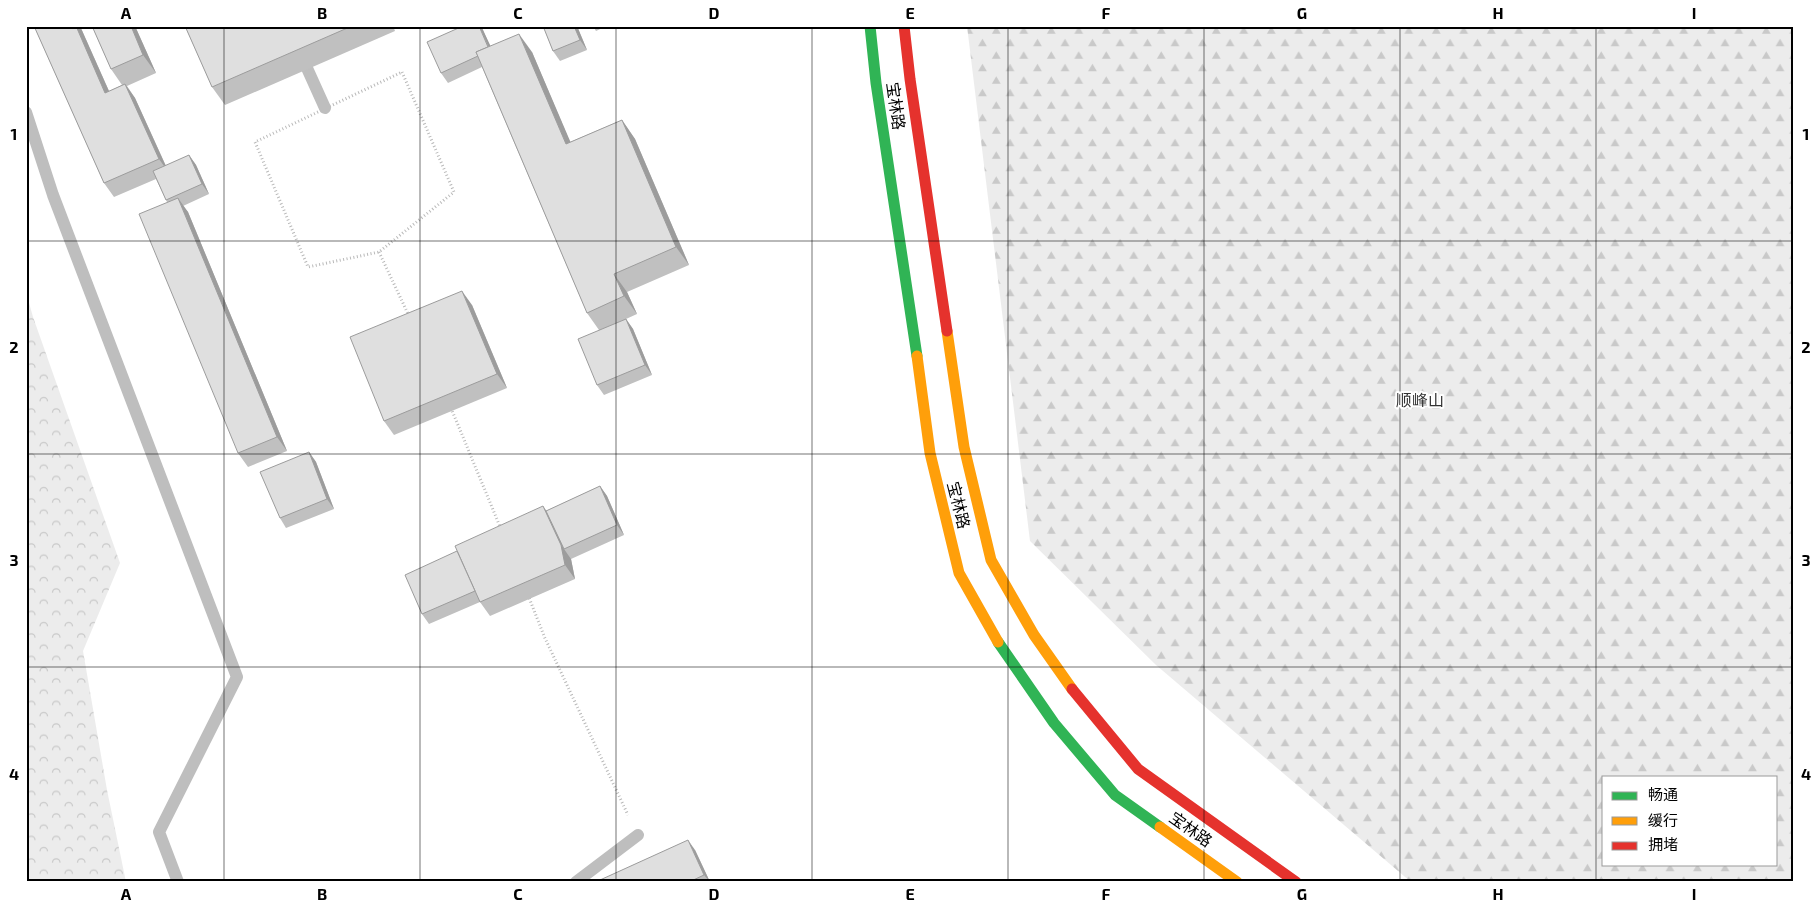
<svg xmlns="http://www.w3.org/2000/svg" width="1820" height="908" viewBox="0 0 1820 908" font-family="'Exo 2','Noto Sans SC',sans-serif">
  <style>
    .forest { fill: url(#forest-firs); fill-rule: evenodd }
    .park { fill: url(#park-crowns) }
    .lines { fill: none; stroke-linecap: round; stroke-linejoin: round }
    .path { stroke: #b9b9b9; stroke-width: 3; stroke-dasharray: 1 2.5; stroke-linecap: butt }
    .lane { stroke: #bebebe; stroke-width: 12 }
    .fast { stroke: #30b455; stroke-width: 11 }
    .slow { stroke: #ff9f0a; stroke-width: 11 }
    .jam { stroke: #e5322d; stroke-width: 11 }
    .wall { fill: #c0c0c0 }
    .shaded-wall { fill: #9c9c9c }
    .building { fill: #dfdfdf; stroke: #9c9c9c }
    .grid { fill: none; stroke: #000; stroke-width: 1; stroke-opacity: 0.55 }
    .labels { text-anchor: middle; stroke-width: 4; stroke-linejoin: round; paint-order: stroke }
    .street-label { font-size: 16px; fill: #000; stroke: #fff }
    .park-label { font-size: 16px; fill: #333; stroke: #fff }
    .neatline { fill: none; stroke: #000; stroke-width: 2 }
    .grid-label { font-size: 16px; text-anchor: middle; font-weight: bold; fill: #000 }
  </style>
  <defs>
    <pattern id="forest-firs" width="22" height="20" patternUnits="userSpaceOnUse" patternTransform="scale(1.25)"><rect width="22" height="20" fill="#ececec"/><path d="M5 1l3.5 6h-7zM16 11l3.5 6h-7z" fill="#c9c9c9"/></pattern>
    <pattern id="park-crowns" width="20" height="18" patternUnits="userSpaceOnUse" patternTransform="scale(1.25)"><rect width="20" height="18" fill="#ececec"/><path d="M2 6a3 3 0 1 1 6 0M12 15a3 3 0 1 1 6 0" fill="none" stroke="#c9c9c9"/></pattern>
  </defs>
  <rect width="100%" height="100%" fill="#fff"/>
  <!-- forest -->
  <path class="forest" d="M967,26H1794V882H1411L1156,665L1030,541ZM1604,777H1776V864H1604Z"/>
  <!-- park -->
  <polygon class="park" points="26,292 33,317 120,563 83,651 107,790 126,882 26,882"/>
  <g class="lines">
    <!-- path -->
    <g class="path">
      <polygon points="402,72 454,192 379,252 308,267 255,142"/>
      <polyline points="379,252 409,316"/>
      <polyline points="451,408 501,529"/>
      <polyline points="528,595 544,636 628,815"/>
    </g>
    <!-- lane -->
    <g class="lane">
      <polyline points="288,26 325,108"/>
      <polyline points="26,112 53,195 237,677 159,832 178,882"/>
      <polyline points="576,882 638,835"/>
    </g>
    <!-- fast -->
    <g class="fast">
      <polyline points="870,26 876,83 917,356"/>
      <polyline points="998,642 1054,723 1115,795 1160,827"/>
    </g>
    <!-- slow -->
    <g class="slow">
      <polyline points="947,331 964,447 991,560 1034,635 1072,689"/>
      <polyline points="917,356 930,453 959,573 998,642"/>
      <polyline points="1160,827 1237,882"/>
    </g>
    <!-- jam -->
    <g class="jam">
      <polyline points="904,26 910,79 947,331"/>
      <polyline points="1072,689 1138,769 1296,882"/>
    </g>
  </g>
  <!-- wall -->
  <g class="wall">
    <polygon points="34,26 80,26 109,91 122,85 111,69 92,26 135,26 156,73 127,86 135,98 166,166 189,155 196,165 209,194 183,206 188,212 287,451 248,467 238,453 167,202 156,179 114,197 104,183"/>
    <polygon points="185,26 393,26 395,31 225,105 212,87"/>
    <polygon points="454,26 481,26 483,30 490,46 532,52 570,142 622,120 635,139 689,265 627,292 637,314 626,319 633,329 652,375 604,395 597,385 599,330 587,313 482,67 448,83 441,73 456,29"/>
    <polygon points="543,26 577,26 587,50 560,61 553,51"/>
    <polygon points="593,26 607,26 596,31"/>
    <polygon points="472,305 507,388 394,435 384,421"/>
    <polygon points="309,452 316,462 334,509 286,528 280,518"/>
    <polygon points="600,486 607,496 624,535 571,559 575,579 490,616 480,602 429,624 422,614 546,511"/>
    <polygon points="695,850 710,882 601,882"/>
  </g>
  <!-- shaded-wall -->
  <g class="shaded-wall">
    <polygon points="76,26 80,26 116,107 105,93"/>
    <polygon points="131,26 135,26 156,73 143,55"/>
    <polygon points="479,26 481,26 483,30 497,60 490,50"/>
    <polygon points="574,26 577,26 587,50 580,40"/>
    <polygon points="519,34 532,52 579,162 566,144"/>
    <polygon points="125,84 135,98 169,173 159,159"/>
    <polygon points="622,120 635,139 689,265 676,247"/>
    <polygon points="189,155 196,165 209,194 202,184"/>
    <polygon points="178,198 188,212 287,451 277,437"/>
    <polygon points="614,274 627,292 637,314 624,296"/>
    <polygon points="462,291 472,305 507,388 497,374"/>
    <polygon points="626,319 633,329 652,375 645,365"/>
    <polygon points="309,452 316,462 334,509 327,499"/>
    <polygon points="600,486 607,496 624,535 617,525"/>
    <polygon points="543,506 553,520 564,549 571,559 575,579 565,565"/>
    <polygon points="688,840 695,850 710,882 704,875"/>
  </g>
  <!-- building -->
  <g class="building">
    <polygon points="34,26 76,26 105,93 125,84 159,159 104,183"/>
    <polygon points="92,26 131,26 143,55 111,69"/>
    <polygon points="185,26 352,26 212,87"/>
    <polygon points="463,26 479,26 488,47 476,52 478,56 441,73 427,42"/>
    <polygon points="543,26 574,26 580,40 553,51"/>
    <polygon points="519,34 566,144 622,120 676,247 614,274 624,296 587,313 476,52"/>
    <polygon points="189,155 202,184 166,200 153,171"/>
    <polygon points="178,198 277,437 238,453 139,214"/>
    <polygon points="462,291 497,374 384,421 350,337"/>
    <polygon points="626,319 645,365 597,385 578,339"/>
    <polygon points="309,452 327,499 280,518 260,472"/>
    <polygon points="600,486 617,525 564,549 546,511"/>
    <polygon points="543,506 561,545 565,565 480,602 455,546"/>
    <polygon points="457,551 475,591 422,614 405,575"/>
    <polygon points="688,840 704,875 689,882 601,882 600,880"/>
  </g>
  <!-- grid -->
  <path class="grid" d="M224,26V882M420,26V882M616,26V882M812,26V882M1008,26V882M1204,26V882M1400,26V882M1596,26V882M26,241H1794M26,454H1794M26,667H1794"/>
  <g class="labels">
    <!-- street labels -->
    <g class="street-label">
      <text transform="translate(896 106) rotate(82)" y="6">宝林路</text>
      <text transform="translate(959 505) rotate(76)" y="6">宝林路</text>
      <text transform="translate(1191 829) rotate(35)" y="6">宝林路</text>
    </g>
    <!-- park labels -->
    <g class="park-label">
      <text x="1420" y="406">顺峰山</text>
    </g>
  </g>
  <!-- border -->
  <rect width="1820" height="908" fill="none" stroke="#ffffff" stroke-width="55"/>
  <!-- legend -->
  <rect x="1602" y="776" width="175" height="90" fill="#ffffff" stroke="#999999"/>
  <rect x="1612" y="792" width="25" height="8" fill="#30b455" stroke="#999999"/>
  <text x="1648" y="800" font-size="15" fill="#000000">畅通</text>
  <rect x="1612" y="817" width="25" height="8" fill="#ff9f0a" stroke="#999999"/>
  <text x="1648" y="826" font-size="15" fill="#000000">缓行</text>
  <rect x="1612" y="842" width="25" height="8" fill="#e5322d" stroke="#999999"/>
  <text x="1648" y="850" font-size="15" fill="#000000">拥堵</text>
  <rect x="28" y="28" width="1764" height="852" class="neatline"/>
  <g class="grid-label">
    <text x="126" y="19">A</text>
    <text x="322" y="19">B</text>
    <text x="518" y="19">C</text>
    <text x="714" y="19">D</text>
    <text x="910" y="19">E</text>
    <text x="1106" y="19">F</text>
    <text x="1302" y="19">G</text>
    <text x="1498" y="19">H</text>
    <text x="1694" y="19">I</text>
    <text x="14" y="140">1</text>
    <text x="1806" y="140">1</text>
    <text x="14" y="353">2</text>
    <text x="1806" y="353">2</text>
    <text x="14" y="566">3</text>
    <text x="1806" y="566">3</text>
    <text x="14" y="780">4</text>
    <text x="1806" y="780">4</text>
    <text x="126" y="900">A</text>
    <text x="322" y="900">B</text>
    <text x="518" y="900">C</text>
    <text x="714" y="900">D</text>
    <text x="910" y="900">E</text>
    <text x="1106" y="900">F</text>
    <text x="1302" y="900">G</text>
    <text x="1498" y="900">H</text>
    <text x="1694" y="900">I</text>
  </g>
</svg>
